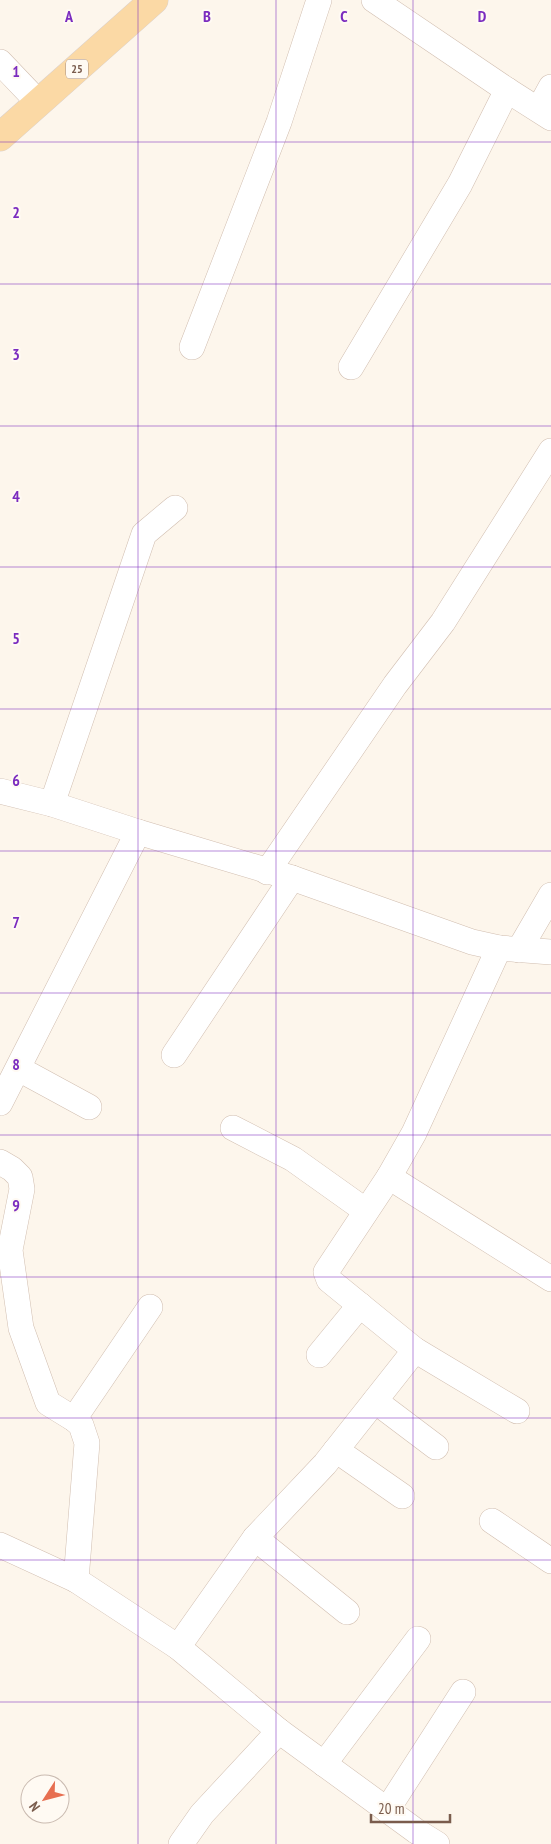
<svg xmlns="http://www.w3.org/2000/svg" width="551" height="1844" viewBox="0 0 551 1844" font-family="'PT Sans Narrow',sans-serif">
  <style>
    .lines { fill: none; stroke-linecap: round; stroke-linejoin: round }
    .minor-casing { stroke: #d1beb0; stroke-width: 26 }
    .major-casing { stroke: #dad1cd; stroke-width: 29 }
    .minor { stroke: #fff; stroke-width: 25 }
    .major { stroke: #fbd9a5; stroke-width: 28 }
    .grid { fill: none; stroke: #7b2cbf; stroke-width: 1; stroke-opacity: 0.55 }
    .labels { text-anchor: middle; stroke-width: 4; stroke-linejoin: round; paint-order: stroke }
    .shield { fill: #fffaf3; stroke: #a28b7f; stroke-width: 1 }
    .shield-label { font-size: 12px; font-weight: bold; fill: #7a5c4d }
    .grid-label { font-size: 16px; text-anchor: middle; font-weight: bold; fill: #7b2cbf; stroke: #fffaf3; stroke-width: 4; stroke-linejoin: round; paint-order: stroke }
  </style>
  <rect width="100%" height="100%" fill="#fdf6ec"/>
  <g class="lines">
    <defs>
      <g id="minor">
        <polyline points="374,0 507,90 551,118"/>
        <polyline points="0,62 39,103"/>
        <polyline points="539,109 551,87"/>
        <polyline points="192,347 279,122 319,0"/>
        <polyline points="351,367 460,184 507,90"/>
        <polyline points="0,791 52,804 138,832 292,878 472,942 499,948 551,952"/>
        <polyline points="52,804 144,534 175,508"/>
        <polyline points="267,872 395,685 443,622 551,451"/>
        <polyline points="519,950 551,895"/>
        <polyline points="174,1055 292,878"/>
        <polyline points="19,1069 89,1107"/>
        <polyline points="0,1103 138,832"/>
        <polyline points="233,1128 293,1159 366,1211"/>
        <polyline points="0,1162 12,1169 20,1177 22,1189 10,1250 21,1328 48,1403 74,1419 81,1425 87,1443 76,1580"/>
        <polyline points="389,1177 551,1279"/>
        <polyline points="415,1350 517,1411"/>
        <polyline points="319,1355 360,1305"/>
        <polyline points="375,1401 436,1447"/>
        <polyline points="74,1419 150,1307"/>
        <polyline points="336,1450 402,1496"/>
        <polyline points="492,1521 551,1561"/>
        <polyline points="255,1538 347,1612"/>
        <polyline points="0,1545 76,1580 178,1647 279,1731 416,1831 437,1844"/>
        <polyline points="178,1647 255,1538 325,1464 415,1350 329,1280 326,1272 389,1177 414,1133 499,948"/>
        <polyline points="324,1764 418,1639"/>
        <polyline points="387,1810 463,1692"/>
        <polyline points="181,1844 202,1814 279,1731"/>
      </g>
      <polyline id="major" points="0,137 154,0"/>
    </defs>
    <!-- minor casing -->
    <use href="#minor" class="minor-casing"/>
    <!-- major casing -->
    <use href="#major" class="major-casing"/>
    <!-- minor -->
    <use href="#minor" class="minor"/>
    <!-- major -->
    <use href="#major" class="major"/>
  </g>
  <!-- grid -->
  <path class="grid" d="M138,0V1844M276,0V1844M413,0V1844M0,142H551M0,284H551M0,426H551M0,567H551M0,709H551M0,851H551M0,993H551M0,1135H551M0,1277H551M0,1418H551M0,1560H551M0,1702H551"/>
  <g class="labels">
    <!-- shield labels -->
    <rect class="shield" x="66" y="59.5" width="22" height="19" rx="4"/>
    <g class="shield-label">
      <text x="77" y="73">25</text>
    </g>
  </g>
  <g class="grid-label">
    <text x="69" y="22">A</text>
    <text x="207" y="22">B</text>
    <text x="344" y="22">C</text>
    <text x="482" y="22">D</text>
    <text x="16" y="77">1</text>
    <text x="16" y="218">2</text>
    <text x="16" y="360">3</text>
    <text x="16" y="502">4</text>
    <text x="16" y="644">5</text>
    <text x="16" y="786">6</text>
    <text x="16" y="928">7</text>
    <text x="16" y="1070">8</text>
    <text x="16" y="1211">9</text>
  </g>
  <!-- north arrow -->
  <g transform="translate(45 1799) rotate(234)"><circle r="24" fill="#fffaf3" stroke="#cabbb1"/>
  <path d="M0-4L9 19L0 12L-9 19Z" fill="#e76f51"/>
  <text y="-8" font-size="14" font-weight="bold" text-anchor="middle" fill="#7a5c4d">N</text>
  </g>
  <!-- scale -->
  <path d="M371 1814v8h79v-8" fill="none" stroke="#7a5c4d" stroke-width="2.5"/>
  <text x="378" y="1814" font-size="15" fill="#7a5c4d" stroke="#fffaf3" stroke-width="4" paint-order="stroke">20 m</text>
</svg>
